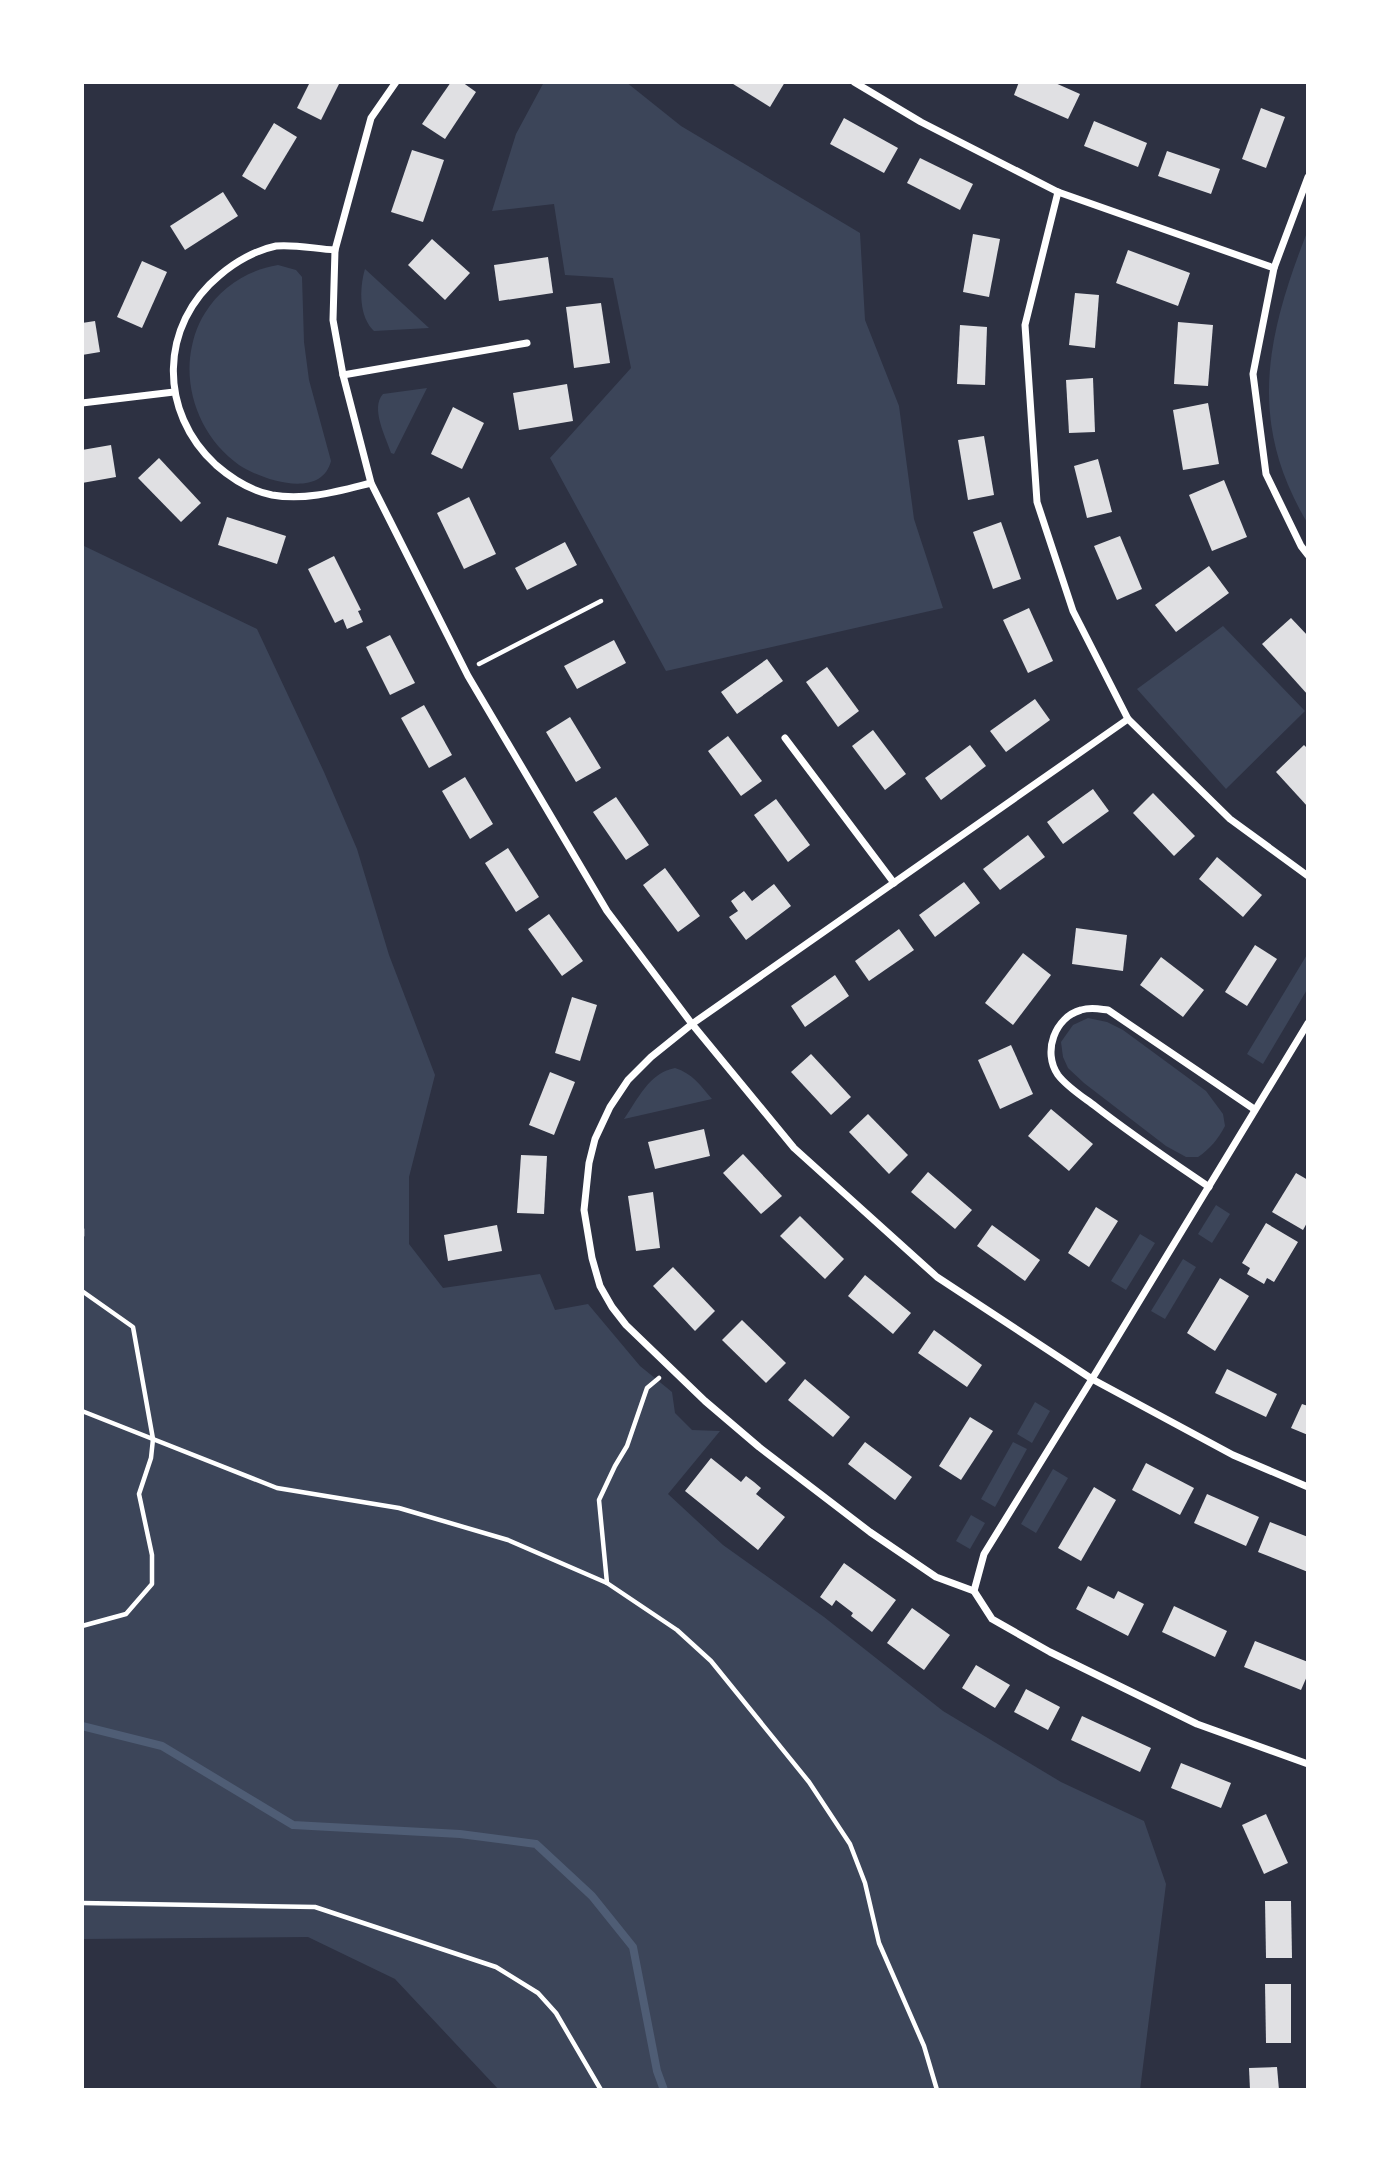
<svg xmlns="http://www.w3.org/2000/svg" width="1390" height="2172" viewBox="0 0 1390 2172" font-family="'Work Sans',sans-serif">
  <style>
    .green { fill: #3c4559 }
    .lines { fill: none; stroke-linecap: round; stroke-linejoin: round }
    .stream { stroke: #4f5d75; stroke-width: 8 }
    .building { fill: #e0e0e3 }
    .path { stroke: #fff; stroke-width: 4.5 }
    .minor { stroke: #fff; stroke-width: 7 }
  </style>
  <rect width="100%" height="100%" fill="#2d3142"/>
  <!-- green -->
  <g class="green">
    <polygon points="544,82 626,82 681,126 860,233 865,320 899,406 914,519 943,608 666,671 550,458 631,368 613,278 565,275 554,204 492,211 516,134"/>
    <path d="M1308,230V524C1246,421 1267,334 1308,230Z"/>
    <path d="M278,265L296,270L302,277L304,342L309,380L331,461C321,500 262,480 239,465C205,441 186,399 190,358C192,342 196,327 205,313C221,287 248,270 278,265Z"/>
    <path d="M365,269L429,328L374,331C359,317 359,289 365,269Z"/>
    <path d="M427,388L394,454L391,453C386,437 370,408 383,394Z"/>
    <polygon points="82,545 257,629 324,772 357,849 389,955 435,1075 409,1177 409,1244 443,1288 540,1274 555,1310 588,1304 640,1366 672,1392 675,1413 692,1430 720,1431 668,1494 723,1545 824,1617 943,1711 1061,1782 1144,1821 1166,1884 1140,2090 499,2090 395,1979 308,1937 82,1939"/>
    <polygon points="1223,626 1305,711 1226,789 1137,689"/>
    <polygon points="1308,953 1308,988 1263,1064 1247,1054"/>
    <path d="M1088,1018L1107,1022L1123,1030L1206,1091L1223,1114L1225,1126C1218,1139 1210,1149 1198,1157H1186L1166,1146L1084,1083L1068,1068L1063,1057L1061,1042L1073,1025Z"/>
    <path d="M675,1068C692,1073 701,1086 712,1099L624,1119C638,1099 649,1073 675,1068Z"/>
    <polygon points="1216,1205 1230,1214 1212,1243 1198,1234"/>
    <polygon points="1140,1234 1155,1243 1126,1290 1111,1281"/>
    <polygon points="1183,1259 1196,1267 1165,1319 1151,1311"/>
    <polygon points="1035,1402 1050,1411 1032,1443 1017,1434"/>
    <polygon points="1013,1442 1027,1449 995,1507 981,1499"/>
    <polygon points="1053,1469 1068,1478 1036,1533 1021,1524"/>
    <polygon points="971,1515 985,1523 970,1549 956,1541"/>
  </g>
  <g class="lines">
    <!-- stream -->
    <polyline class="stream" points="82,1726 162,1746 293,1825 460,1834 536,1844 592,1896 633,1947 657,2071 664,2090"/>
  </g>
  <!-- building -->
  <g class="building">
    <polygon points="310,82 340,82 321,120 297,108"/>
    <polygon points="451,82 462,82 476,92 445,139 422,124"/>
    <polygon points="730,82 785,82 770,107"/>
    <polygon points="1019,82 1053,82 1080,94 1068,119 1014,95"/>
    <polygon points="1261,108 1285,117 1266,168 1242,159"/>
    <polygon points="844,118 898,148 884,173 830,144"/>
    <polygon points="1094,121 1147,143 1138,167 1084,146"/>
    <polygon points="274,123 297,137 265,190 242,176"/>
    <polygon points="412,150 444,160 423,222 391,212"/>
    <polygon points="1167,151 1220,169 1211,194 1158,176"/>
    <polygon points="920,158 973,184 960,210 907,183"/>
    <polygon points="223,192 238,216 185,250 170,226"/>
    <polygon points="973,234 1000,239 989,297 963,292"/>
    <polygon points="432,239 470,273 445,300 408,265"/>
    <polygon points="1128,250 1190,273 1178,306 1116,283"/>
    <polygon points="548,257 553,293 499,301 494,265"/>
    <polygon points="142,261 167,272 142,328 117,317"/>
    <polygon points="1075,293 1099,295 1095,348 1069,345"/>
    <polygon points="601,303 610,363 574,368 566,307"/>
    <polygon points="95,321 100,352 82,355 82,323"/>
    <polygon points="1178,322 1213,325 1208,386 1174,384"/>
    <polygon points="960,325 987,327 985,385 957,384"/>
    <polygon points="1093,378 1095,432 1069,433 1066,380"/>
    <polygon points="567,384 573,421 519,430 513,393"/>
    <polygon points="1208,403 1219,464 1183,470 1173,410"/>
    <polygon points="453,407 484,423 462,469 431,454"/>
    <polygon points="984,436 994,495 968,500 958,440"/>
    <polygon points="111,445 116,477 82,483 82,450"/>
    <polygon points="159,458 201,503 181,522 138,478"/>
    <polygon points="1098,459 1112,512 1087,518 1074,466"/>
    <polygon points="1224,480 1247,537 1212,551 1189,495"/>
    <polygon points="469,497 496,554 464,569 437,513"/>
    <polygon points="227,517 286,536 277,564 218,545"/>
    <polygon points="1001,522 1021,579 993,589 973,532"/>
    <polygon points="1120,536 1142,589 1117,600 1094,546"/>
    <polygon points="565,542 577,565 527,590 515,568"/>
    <polygon points="334,556 361,610 358,611 363,622 347,629 343,619 335,623 308,569"/>
    <polygon points="1209,566 1229,593 1176,632 1155,605"/>
    <polygon points="1029,608 1053,661 1028,673 1003,620"/>
    <polygon points="1291,618 1308,636 1308,695 1262,644"/>
    <polygon points="390,635 415,683 390,695 366,647"/>
    <polygon points="614,640 626,663 577,689 564,666"/>
    <polygon points="767,659 783,681 737,714 721,692"/>
    <polygon points="827,667 859,711 838,727 806,682"/>
    <polygon points="1035,699 1050,720 1006,752 990,731"/>
    <polygon points="424,705 452,755 429,768 401,718"/>
    <polygon points="570,717 601,768 576,782 546,732"/>
    <polygon points="873,730 906,774 885,790 852,746"/>
    <polygon points="728,736 762,781 741,796 708,751"/>
    <polygon points="970,745 986,766 941,800 925,778"/>
    <polygon points="1304,745 1308,749 1308,807 1276,772"/>
    <polygon points="465,777 493,824 470,839 442,791"/>
    <polygon points="1093,789 1109,811 1063,844 1047,822"/>
    <polygon points="1153,793 1195,836 1174,856 1133,813"/>
    <polygon points="616,797 649,845 626,860 593,812"/>
    <polygon points="776,799 810,845 788,862 754,815"/>
    <polygon points="1028,835 1045,857 1000,890 983,869"/>
    <polygon points="508,848 539,897 516,912 485,863"/>
    <polygon points="1217,857 1262,895 1243,917 1199,879"/>
    <polygon points="665,868 700,916 678,932 643,885"/>
    <polygon points="964,882 980,903 935,937 919,915"/>
    <polygon points="774,884 791,906 746,940 729,917 738,911 731,901 744,891 752,901"/>
    <polygon points="549,914 583,961 562,976 528,929"/>
    <polygon points="1076,928 1127,935 1123,971 1072,964"/>
    <polygon points="899,929 914,950 869,981 855,961"/>
    <polygon points="1255,945 1277,959 1247,1006 1225,992"/>
    <polygon points="1023,953 1051,975 1013,1025 985,1003"/>
    <polygon points="1161,957 1204,990 1183,1017 1140,985"/>
    <polygon points="835,975 849,996 805,1027 791,1006"/>
    <polygon points="572,997 597,1005 580,1061 555,1053"/>
    <polygon points="1011,1045 1033,1094 1000,1109 978,1060"/>
    <polygon points="811,1054 851,1097 831,1115 791,1072"/>
    <polygon points="550,1072 575,1082 554,1135 529,1125"/>
    <polygon points="1051,1109 1093,1144 1069,1171 1028,1136"/>
    <polygon points="868,1114 908,1155 889,1174 849,1132"/>
    <polygon points="704,1129 710,1156 655,1169 648,1142"/>
    <polygon points="743,1154 782,1196 761,1214 723,1173"/>
    <polygon points="521,1155 547,1156 544,1214 517,1213"/>
    <polygon points="928,1172 972,1210 955,1229 911,1192"/>
    <polygon points="1296,1173 1308,1180 1308,1221 1303,1230 1272,1212"/>
    <polygon points="653,1192 660,1248 636,1251 628,1196"/>
    <polygon points="1096,1207 1118,1221 1089,1267 1068,1253"/>
    <polygon points="800,1216 844,1259 825,1279 780,1236"/>
    <polygon points="1266,1223 1298,1242 1274,1282 1267,1278 1264,1284 1247,1274 1250,1268 1242,1263"/>
    <polygon points="497,1225 502,1251 448,1261 444,1235"/>
    <polygon points="992,1225 1040,1260 1025,1281 977,1246"/>
    <polygon points="673,1267 715,1311 695,1331 653,1286"/>
    <polygon points="865,1275 911,1313 893,1334 848,1296"/>
    <polygon points="1220,1278 1249,1296 1215,1351 1187,1333"/>
    <polygon points="742,1320 786,1363 766,1383 722,1340"/>
    <polygon points="934,1330 982,1365 967,1387 918,1353"/>
    <polygon points="1227,1369 1277,1394 1266,1417 1215,1393"/>
    <polygon points="805,1379 850,1417 833,1437 788,1400"/>
    <polygon points="1302,1404 1308,1406 1308,1435 1291,1428"/>
    <polygon points="970,1417 993,1431 961,1480 939,1466"/>
    <polygon points="865,1442 912,1477 895,1500 848,1464"/>
    <polygon points="711,1458 741,1482 746,1476 754,1482 761,1488 756,1494 785,1517 758,1550 685,1491"/>
    <polygon points="1146,1463 1194,1488 1180,1515 1132,1490"/>
    <polygon points="1094,1487 1116,1500 1081,1561 1058,1548"/>
    <polygon points="1207,1494 1259,1517 1246,1546 1194,1523"/>
    <polygon points="1270,1522 1308,1537 1308,1572 1258,1552"/>
    <polygon points="844,1563 896,1600 872,1632 851,1616 853,1613 836,1600 832,1606 820,1597"/>
    <polygon points="1088,1586 1114,1599 1118,1591 1144,1604 1128,1636 1076,1609"/>
    <polygon points="1174,1606 1227,1631 1215,1657 1162,1632"/>
    <polygon points="912,1608 950,1635 924,1670 887,1643"/>
    <polygon points="1255,1641 1308,1662 1308,1674 1301,1690 1244,1667"/>
    <polygon points="976,1665 1010,1685 995,1708 962,1688"/>
    <polygon points="1026,1689 1060,1707 1048,1730 1014,1712"/>
    <polygon points="1082,1716 1151,1748 1140,1772 1071,1740"/>
    <polygon points="1181,1763 1231,1783 1221,1808 1171,1788"/>
    <polygon points="1266,1814 1288,1863 1264,1874 1242,1825"/>
    <polygon points="1265,1901 1291,1901 1292,1958 1266,1958"/>
    <polygon points="1265,1984 1291,1984 1291,2043 1266,2043"/>
    <polygon points="1277,2067 1279,2090 1250,2090 1249,2068"/>
  </g>
  <g class="lines">
    <!-- path -->
    <g class="path">
      <polyline points="479,664 601,601"/>
      <polyline points="82,1229 82,1236"/>
      <polyline points="82,1291 133,1327 153,1439 151,1458 139,1494 152,1555 152,1584 126,1614 82,1626"/>
      <polyline points="82,1411 277,1488 399,1508 508,1540 607,1583 677,1630 711,1661 809,1782 850,1844 865,1883 879,1943 924,2046 937,2090"/>
      <polyline points="607,1583 599,1500 615,1466 627,1446 647,1388 659,1378"/>
      <polyline points="82,1903 315,1907 496,1967 538,1993 556,2013 601,2090"/>
    </g>
    <!-- minor -->
    <g class="minor">
      <polyline points="396,82 371,118 335,250 333,320 343,375 371,483 468,676 607,911 692,1024 794,1148 937,1277 1092,1379 1233,1455 1308,1487"/>
      <polyline points="854,82 921,122 1058,192 1274,268"/>
      <polyline points="1308,177 1274,268 1253,374 1266,474 1301,546 1308,555"/>
      <polyline points="1058,192 1025,325 1037,502 1073,611 1128,719 1230,819 1308,876"/>
      <path d="M335,250C316,249 294,244 276,246C256,250 235,262 220,275C159,325 158,412 216,465C231,478 252,491 272,495C306,501 339,491 371,483"/>
      <polyline points="343,375 527,343"/>
      <polyline points="82,403 174,392"/>
      <polyline points="1128,719 692,1024 651,1057 628,1080 610,1107 595,1139 589,1163 584,1210 592,1258 600,1286 612,1307 626,1325 705,1401 759,1447 870,1532 936,1577 974,1591 992,1619 1050,1652 1197,1724 1308,1764"/>
      <polyline points="785,738 894,883"/>
      <path d="M1209,1187C1171,1161 1132,1135 1095,1106C1083,1097 1067,1087 1058,1075C1042,1052 1055,1017 1081,1010C1091,1007 1099,1009 1108,1010L1254,1109"/>
      <polyline points="974,1591 984,1554 1092,1379 1308,1023"/>
    </g>
  </g>
  <!-- border -->
  <rect width="1390" height="2172" fill="none" stroke="#ffffff" stroke-width="168"/>
</svg>
